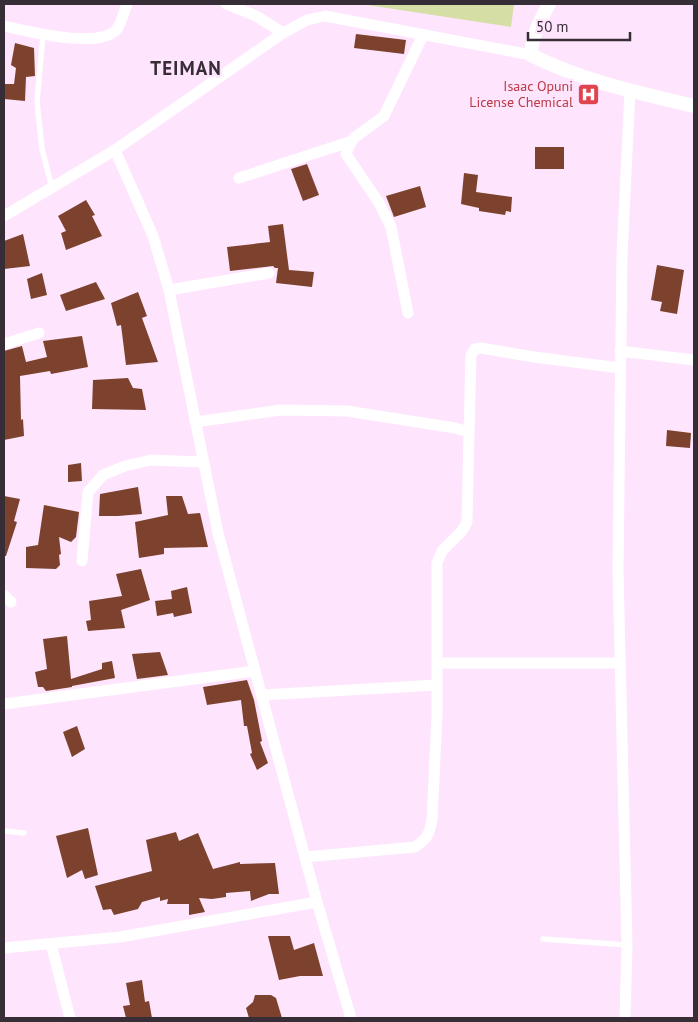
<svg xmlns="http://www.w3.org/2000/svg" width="698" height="1022" viewBox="0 0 698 1022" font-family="'PT Sans',sans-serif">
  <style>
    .green { fill: #d5dea4 }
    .building { fill: #7c422d }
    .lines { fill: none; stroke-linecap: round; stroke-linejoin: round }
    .service { stroke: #fff; stroke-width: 5.5 }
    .minor { stroke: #fff; stroke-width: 11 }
    .tertiary { stroke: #fff; stroke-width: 14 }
    .labels { text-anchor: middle; stroke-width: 5; stroke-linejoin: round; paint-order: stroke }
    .health-label { font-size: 14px; fill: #be3a42; stroke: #fee4fd; text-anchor: end }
    .district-label { font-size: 19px; font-weight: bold; letter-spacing: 1px; fill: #372d37; stroke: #fee4fd }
  </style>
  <rect width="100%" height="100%" fill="#fee4fd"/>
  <!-- green -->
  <polygon class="green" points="361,4 514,4 511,27"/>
  <!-- building -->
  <g class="building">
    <polygon points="356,34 406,40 404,54 354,48"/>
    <polygon points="15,43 34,48 35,76 26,77 25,101 4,99 4,84 14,84 16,68 11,65"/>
    <rect x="535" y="147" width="29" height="22"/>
    <polygon points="307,164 319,195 303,201 291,169"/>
    <polygon points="464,173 478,175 476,192 512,197 511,212 506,211 505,215 479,211 479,208 461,204"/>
    <polygon points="420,186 426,207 394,217 386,196"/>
    <polygon points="86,200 95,215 92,216 102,236 66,250 61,233 66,231 58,216"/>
    <polygon points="283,224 289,270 314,272 312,287 276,283 278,268 275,268 273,266 230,271 227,247 270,242 268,226"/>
    <polygon points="23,234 30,266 4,269 4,241"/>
    <polygon points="657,265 684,270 677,314 660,311 662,302 651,300"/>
    <polygon points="42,273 47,295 31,299 27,279"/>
    <polygon points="96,282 105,299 66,311 60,295"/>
    <polygon points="138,292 147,316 142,318 158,362 126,365 121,325 117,326 111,303"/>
    <polygon points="82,336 88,367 51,374 50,371 20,376 21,420 23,419 24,436 4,440 4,351 22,346 26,362 47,357 43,341"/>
    <polygon points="128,378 133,388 142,389 146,410 92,409 93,380"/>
    <polygon points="667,430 691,433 690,448 666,446"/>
    <polygon points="81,463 82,481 68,482 68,465"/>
    <polygon points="138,487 142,514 118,516 99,516 100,494"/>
    <polygon points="4,496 20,499 14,521 17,522 6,556 4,556"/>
    <polygon points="166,496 182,496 188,514 200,513 208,547 164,548 164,554 139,558 135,522 168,515"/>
    <polygon points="44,505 79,512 76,537 71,542 59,537 61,554 59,555 60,565 56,569 26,568 26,547 38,545"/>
    <polygon points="141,569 150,600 121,610 125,628 88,631 86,621 91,620 89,601 122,596 116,574"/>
    <polygon points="187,587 192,613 174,617 173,613 157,616 155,601 172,599 171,591"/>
    <polygon points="67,636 71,679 102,669 102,663 112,661 115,678 72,686 72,687 46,691 43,687 38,687 35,672 47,669 43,639"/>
    <polygon points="160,652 168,675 137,679 132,654"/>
    <polygon points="247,680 254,700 262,741 260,742 268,763 257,770 250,754 252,753 247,726 244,726 241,700 207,705 203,687"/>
    <polygon points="77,726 85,749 72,757 63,732"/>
    <polygon points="88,828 98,875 85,879 82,870 67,878 56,836"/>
    <polygon points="176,832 179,841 198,833 213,869 240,862 240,864 275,863 279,894 269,894 251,901 250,891 226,893 226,897 212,899 199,898 205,912 189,915 189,904 167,904 168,899 160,901 160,897 142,902 138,909 114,915 111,909 103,910 95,886 152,871 146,840"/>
    <polygon points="268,936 290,936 294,950 314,943 323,976 300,976 279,980"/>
    <polygon points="142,980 145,1002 149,1001 152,1018 126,1018 123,1006 130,1005 126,983"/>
    <polygon points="255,995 271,995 276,998 282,1018 249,1018 246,1008 253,1002"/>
  </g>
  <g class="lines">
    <!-- service -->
    <g class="service">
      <polyline points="43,35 37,102 42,149 52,188"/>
      <polyline points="4,831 24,833"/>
      <polyline points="543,939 627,945"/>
    </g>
    <!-- minor -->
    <g class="minor">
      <polyline points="226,4 256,16 283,33"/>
      <path d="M4,26C27,31 100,50 117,29C122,22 124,11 127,4"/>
      <polyline points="115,150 153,236 169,290 218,533 317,902 351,1018"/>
      <polyline points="239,178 352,141"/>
      <polyline points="4,216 115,150 283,33 307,20 325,16 531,55"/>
      <polyline points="169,290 269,273"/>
      <polyline points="408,313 391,227 379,203 346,154 349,146 354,138 384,116 423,35"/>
      <polyline points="4,344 39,333"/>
      <polyline points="620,351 694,360"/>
      <path d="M195,422L281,410L347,411L455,428L469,432L467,522L462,531L442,551L437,563V715L432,820C429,835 427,839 415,847L305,857"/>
      <polyline points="469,432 471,355 475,349 481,348 534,357 620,368"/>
      <polyline points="82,561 88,492 103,475 125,466 151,460 203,462"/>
      <polyline points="4,595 11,602"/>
      <polyline points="437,663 620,663"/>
      <polyline points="262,695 437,685"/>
      <polyline points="4,704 255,671"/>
      <polyline points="51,944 70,1018"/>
      <polyline points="4,948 120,937 317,902"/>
      <polyline points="625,1018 627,945 618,570 622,256 630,91"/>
    </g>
    <!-- tertiary -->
    <path class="tertiary" d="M549,4C540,21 532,36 531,55C582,81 640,93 694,106"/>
  </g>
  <!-- icons -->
  <defs>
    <symbol id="hospital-square" viewBox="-11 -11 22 22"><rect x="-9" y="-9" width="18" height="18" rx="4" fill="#e0444e" stroke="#fee4fd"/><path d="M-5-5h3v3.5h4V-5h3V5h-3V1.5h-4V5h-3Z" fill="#fff"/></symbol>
  </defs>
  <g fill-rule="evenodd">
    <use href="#hospital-square" x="576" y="82" width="25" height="25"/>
  </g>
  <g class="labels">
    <!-- health labels -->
    <g class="health-label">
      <text x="573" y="91">Isaac Opuni<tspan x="573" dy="16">License Chemical</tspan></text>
    </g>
    <!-- district labels -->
    <g class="district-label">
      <text x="186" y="75">TEIMAN</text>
    </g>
  </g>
  <!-- border -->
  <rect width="698" height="1022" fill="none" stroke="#372d37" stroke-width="10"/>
  <!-- scale -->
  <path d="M528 32v8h102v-8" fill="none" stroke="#372d37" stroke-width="2.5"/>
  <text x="536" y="32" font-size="15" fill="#372d37" stroke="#fee4fd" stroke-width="4" paint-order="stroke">50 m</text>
</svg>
